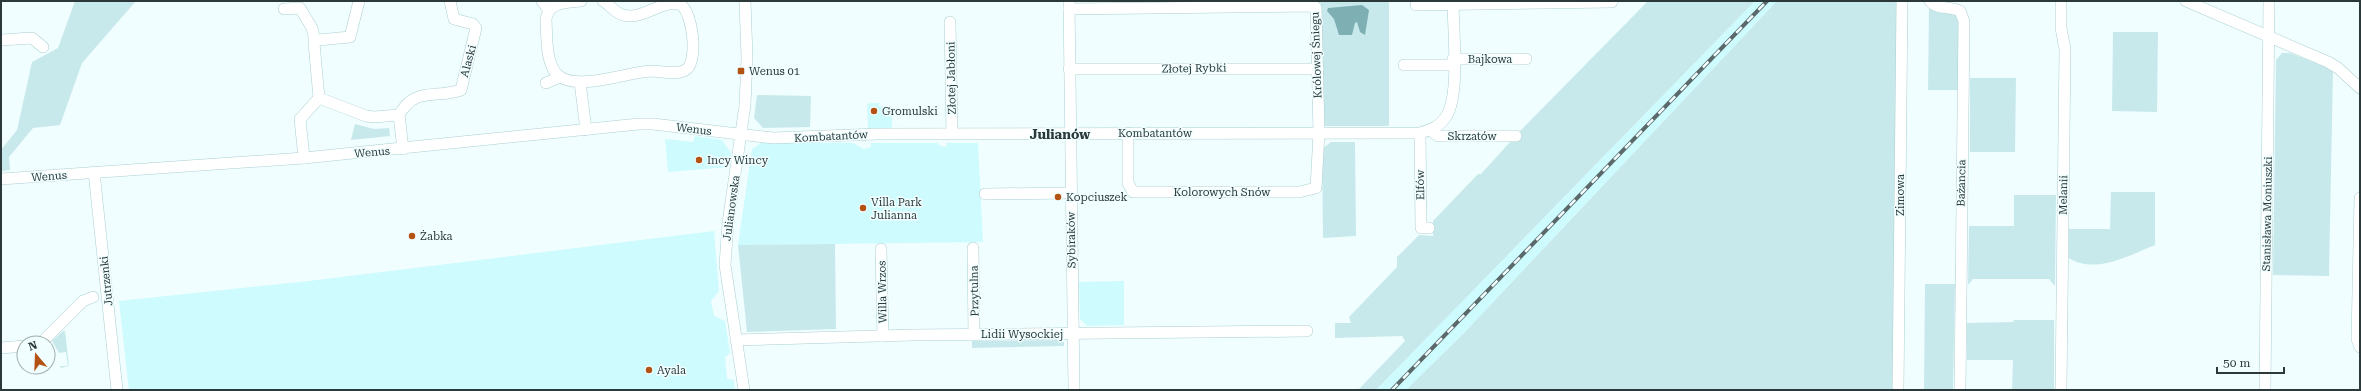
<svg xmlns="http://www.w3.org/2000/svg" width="2361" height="391" viewBox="0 0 2361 391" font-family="'Roboto Serif',serif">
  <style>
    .built { fill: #cdfbfe }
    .green { fill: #c8e9eb }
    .water { fill: #7eb0b3 }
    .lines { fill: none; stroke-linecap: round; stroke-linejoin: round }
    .minor-casing { stroke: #accfd1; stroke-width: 12 }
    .minor { stroke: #fff; stroke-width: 11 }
    .rail-casing { stroke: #5b696a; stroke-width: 4 }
    .rail { stroke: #f0feff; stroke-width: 2.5; stroke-dasharray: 8; stroke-linecap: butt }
    .poi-dot { fill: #b35212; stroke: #f0feff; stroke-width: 1.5 }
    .labels { text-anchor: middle; stroke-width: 3; stroke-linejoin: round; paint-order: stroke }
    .street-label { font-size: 11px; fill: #2b393a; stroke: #f0feff }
    .poi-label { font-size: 11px; fill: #2b393a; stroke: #f0feff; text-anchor: start }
    .quarter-label { font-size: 13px; font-weight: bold; fill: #2b393a; stroke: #f0feff }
  </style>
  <rect width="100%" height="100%" fill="#f0feff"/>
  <!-- built -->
  <g class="built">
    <polygon points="1755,1 1777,1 1464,333 1406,390 1376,390"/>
    <polygon points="870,103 879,103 879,106 892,108 892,127 888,129 868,129 867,105"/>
    <polygon points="695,136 722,140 731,153 729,167 668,172 665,139 693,142"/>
    <polygon points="761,143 853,143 864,149 871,147 871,143 938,143 940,146 947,147 946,143 978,143 983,242 738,245 752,149"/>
    <polygon points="714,231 719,291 711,301 714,316 725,321 730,353 725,357 727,379 734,380 735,390 129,390 119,301 309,281"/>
    <polygon points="1124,281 1124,325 1087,326 1080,319 1079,282"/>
  </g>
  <!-- green -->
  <g class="green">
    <polygon points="75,1 136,1 82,63 60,125 33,128 9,157 10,170 1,171 1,150 17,130 32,62 58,48"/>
    <polygon points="1310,1 1444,1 1389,2 1389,126 1322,126 1321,3 1310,3"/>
    <polygon points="1648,1 1755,1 1376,390 1358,390 1405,341 1402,336 1335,338 1335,323 1351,323 1349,317 1397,267 1397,257 1419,235 1433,236 1433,221 1478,174 1481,174 1519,132"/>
    <polygon points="1777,1 1899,1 1895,390 1406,390 1464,333"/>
    <polygon points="1929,7 1957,14 1960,22 1959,90 1928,90"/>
    <polygon points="2113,32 2158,32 2157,112 2112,111"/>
    <polygon points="2282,53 2290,53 2333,70 2329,276 2273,275 2276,60"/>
    <polygon points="1970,78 2016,78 2015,152 1970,152"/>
    <polygon points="757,95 811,96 810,127 763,128 754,118"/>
    <polygon points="355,124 374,129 389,128 390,136 351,140"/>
    <polygon points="1331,142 1355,142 1356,236 1323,238 1322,149"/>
    <path d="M2111,192H2155V245C2130,255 2095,275 2069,258V229H2110Z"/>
    <polygon points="2014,195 2056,195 2055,286 2049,279 1973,279 1968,285 1969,226 2014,226"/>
    <polygon points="835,244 836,329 747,332 738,245"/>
    <polygon points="1925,284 1955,284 1953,390 1924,390"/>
    <polygon points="2014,320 2054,320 2054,390 2012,390 2013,360 1967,360 1967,323 2013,322"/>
    <polygon points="63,331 65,331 69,366 61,368 60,366 68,366 66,352 59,353 52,341"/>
    <polygon points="1057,340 1064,342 1064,346 972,348 972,341"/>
  </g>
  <!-- water -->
  <polygon class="water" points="1362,5 1369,10 1365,35 1360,32 1357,22 1355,23 1352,35 1339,35 1334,19 1327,11 1328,8"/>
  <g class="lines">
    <defs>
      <g id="minor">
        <polyline points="359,1 350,37 318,40 314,43 319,98 366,116 374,117 399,115"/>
        <polyline points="542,1 549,10"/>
        <path d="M581,1C566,3 549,1 546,19C547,36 545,65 559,76C578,91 628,72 651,71C661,71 678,76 687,69C698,59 693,12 680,4C661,0 641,21 623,15C615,13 610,5 603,1"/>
        <polyline points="1069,1 1074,390"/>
        <path d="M1930,1C1937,10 1950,6 1960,11L1964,21L1960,390"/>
        <polyline points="2061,1 2061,28 2065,49 2061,390"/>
        <polyline points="2186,1 2328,62 2338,68 2360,88"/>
        <polyline points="1416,5 1612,2"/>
        <polyline points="284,9 300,8 312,28 315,41"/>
        <polyline points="1069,9 1314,6 1316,8 1319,133 1316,188 1299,192 1133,192 1128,183 1128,133"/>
        <polyline points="950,22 952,133"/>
        <polyline points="1,40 32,38 43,47"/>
        <polyline points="1453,59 1526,59"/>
        <polyline points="1404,65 1453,65"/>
        <polyline points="1069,69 1318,69"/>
        <polyline points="580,82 586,130"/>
        <polyline points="546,83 560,77"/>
        <polyline points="1430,130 1438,136 1516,136"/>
        <polyline points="1420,133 1421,228 1429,228"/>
        <path d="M403,149L399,115C415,86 436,99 461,90L476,28L473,24L454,19L450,1"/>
        <polyline points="304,158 300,119 319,98"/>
        <polyline points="94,172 117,390"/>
        <path d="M1,179L304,158L639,124H653L773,138L877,134L1420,133C1431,130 1441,126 1447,115C1460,92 1453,29 1453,1"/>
        <polyline points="985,194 1070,193"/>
        <polyline points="2360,198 2357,339 2360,347"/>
        <polyline points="973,248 974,334"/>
        <polyline points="881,249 883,336"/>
        <polyline points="736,340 913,335 1307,331"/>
        <polyline points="41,343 83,301 93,297"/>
        <polyline points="1,348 24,346"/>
        <polyline points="744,390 725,265 728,223 745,105 747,58 745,1"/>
        <polyline points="1898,390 1902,1"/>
        <polyline points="2265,390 2269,1"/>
      </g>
    </defs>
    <!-- minor casing -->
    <use href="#minor" class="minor-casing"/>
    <!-- minor -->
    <use href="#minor" class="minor"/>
    <defs>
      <polyline id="rail" points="1392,390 1767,1"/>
    </defs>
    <!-- rail casing -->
    <use href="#rail" class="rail-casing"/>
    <!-- rail -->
    <use href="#rail" class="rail"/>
  </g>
  <!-- markers -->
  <g class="poi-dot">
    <rect x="737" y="67" width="8" height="8" rx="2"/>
    <circle cx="874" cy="111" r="4"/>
    <circle cx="699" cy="160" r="4"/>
    <circle cx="1058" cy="197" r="4"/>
    <circle cx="863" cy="208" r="4"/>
    <circle cx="412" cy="236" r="4"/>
    <circle cx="649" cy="370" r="4"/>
  </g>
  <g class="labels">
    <!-- street labels -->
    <g class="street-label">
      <text transform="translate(1316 55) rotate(-92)" y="4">Królowej Śniegu</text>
      <text x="1490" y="63">Bajkowa</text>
      <text transform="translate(468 61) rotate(-75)" y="4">Alaski</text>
      <text transform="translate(1194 68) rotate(-1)" y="4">Złotej Rybki</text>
      <text transform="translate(951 78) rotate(-91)" y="4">Złotej Jabłoni</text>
      <text transform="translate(694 129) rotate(7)" y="4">Wenus</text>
      <text x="1155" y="137">Kombatantów</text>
      <text transform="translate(831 136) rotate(-3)" y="4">Kombatantów</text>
      <text x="1472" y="140">Skrzatów</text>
      <text transform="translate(372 152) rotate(-5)" y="4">Wenus</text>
      <text transform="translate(49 176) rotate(-4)" y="4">Wenus</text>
      <text transform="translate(1961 183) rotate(-89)" y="4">Bażancia</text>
      <text transform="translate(1420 185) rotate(-91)" y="4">Elfów</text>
      <text x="1222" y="196">Kolorowych Snów</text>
      <text transform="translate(1900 195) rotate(-90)" y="4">Zimowa</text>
      <text transform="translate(2063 195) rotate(-89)" y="4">Melanii</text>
      <text transform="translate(731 208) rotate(-82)" y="4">Julianowska</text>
      <text transform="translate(2267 214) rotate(-89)" y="4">Stanisława Moniuszki</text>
      <text transform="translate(1071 240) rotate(-91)" y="4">Sybiraków</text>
      <text transform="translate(106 281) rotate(-96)" y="4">Jutrzenki</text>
      <text transform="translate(974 291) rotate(-91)" y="4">Przytulna</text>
      <text transform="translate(882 292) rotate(-91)" y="4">Willa Wrzos</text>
      <text x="1022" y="338">Lidii Wysockiej</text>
    </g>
    <!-- poi labels -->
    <g class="poi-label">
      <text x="749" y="75">Wenus 01</text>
      <text x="882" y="115">Gromulski</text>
      <text x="707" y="164">Incy Wincy</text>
      <text x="1066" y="201">Kopciuszek</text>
      <text x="871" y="206">Villa Park<tspan x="871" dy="13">Julianna</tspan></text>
      <text x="420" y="240">Żabka</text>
      <text x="657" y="374">Ayala</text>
    </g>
    <!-- quarter labels -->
    <g class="quarter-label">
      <text x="1060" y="139">Julianów</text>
    </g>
  </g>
  <!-- border -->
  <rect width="2361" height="391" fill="none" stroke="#2b393a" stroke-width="4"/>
  <!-- north arrow -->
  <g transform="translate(36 355) rotate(341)"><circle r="19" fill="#f0feff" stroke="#a1afb0"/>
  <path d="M0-3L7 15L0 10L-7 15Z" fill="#b35212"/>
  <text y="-6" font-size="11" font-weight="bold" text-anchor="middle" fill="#2b393a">N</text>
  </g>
  <!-- scale -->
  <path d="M2217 367v6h67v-6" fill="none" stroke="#2b393a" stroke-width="2"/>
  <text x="2223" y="367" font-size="12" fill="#2b393a" stroke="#f0feff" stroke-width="3" paint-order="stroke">50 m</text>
</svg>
